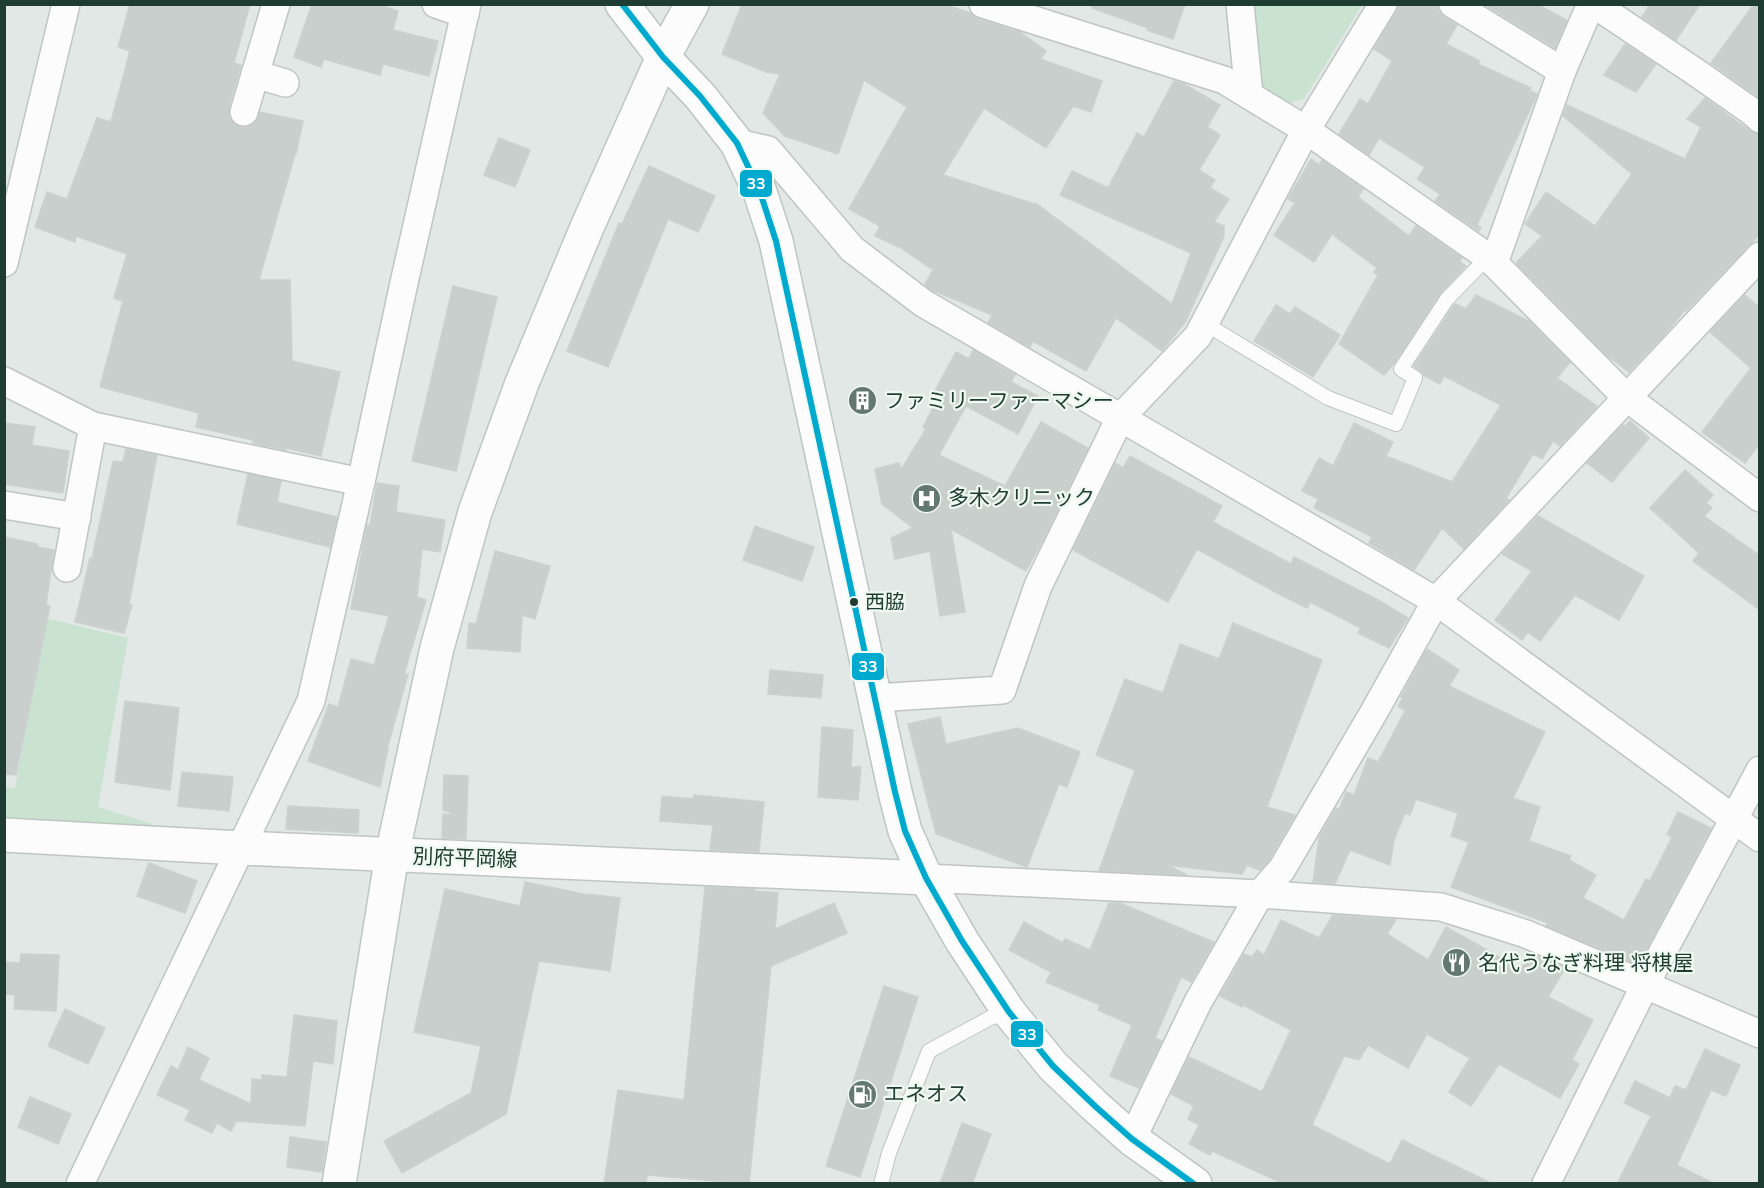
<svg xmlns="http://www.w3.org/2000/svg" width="1764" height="1188" viewBox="0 0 1764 1188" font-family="Mulish,'Noto Sans JP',sans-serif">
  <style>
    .green { fill: #cae2d0 }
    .building { fill: #c9cfcc; stroke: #cbd1ce; stroke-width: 1.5 }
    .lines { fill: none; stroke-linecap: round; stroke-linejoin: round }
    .lane-casing { stroke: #bfc5c2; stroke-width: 16 }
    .street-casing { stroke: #bfc5c2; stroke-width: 30 }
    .secondary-casing { stroke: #bec6c2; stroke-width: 36 }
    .lane { stroke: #fbfcfb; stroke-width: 14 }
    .street { stroke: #fbfcfb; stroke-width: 27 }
    .secondary { stroke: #fbfcfb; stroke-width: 33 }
    .bus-1-casing { stroke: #eff8f3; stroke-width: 10 }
    .bus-1 { stroke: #00a9ce; stroke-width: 6 }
    .bus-dot { fill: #1f3c33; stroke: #eff8f3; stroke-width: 2 }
    .labels { text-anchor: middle; stroke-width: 4.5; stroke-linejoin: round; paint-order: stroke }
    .bus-label { font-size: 20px; fill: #1f3c33; stroke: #eff8f3; text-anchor: start }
    .poi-label { font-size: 21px; fill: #1f3c33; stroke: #eff8f3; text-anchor: start }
    .street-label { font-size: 21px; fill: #1f3c33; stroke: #eff8f3 }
    .line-badge { stroke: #eff8f3; stroke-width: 2 }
    .badge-label { font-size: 16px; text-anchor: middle; font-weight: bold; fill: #fff }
  </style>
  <rect width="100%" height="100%" fill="#e2e8e5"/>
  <!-- green -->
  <g class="green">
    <polygon points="1247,5 1362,5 1304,99 1288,103 1252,79"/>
    <polygon points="46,618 128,638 98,807 152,824 146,829 5,819 5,787 15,788"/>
  </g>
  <!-- building -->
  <g class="building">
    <polygon points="130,4 250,4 234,63 241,65 229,106 229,116 233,123 240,127 248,127 254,124 260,112 303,121 296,154 295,154 259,280 290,280 292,361 340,372 321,456 286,448 286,450 253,443 253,440 196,427 199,413 100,387 123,301 114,298 127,254 76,236 75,242 35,227 47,192 67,199 97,118 111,122 130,51 118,47"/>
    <polygon points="312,4 377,4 398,11 393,30 438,41 429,76 383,64 380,75 324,59 321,67 294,57"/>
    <polygon points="742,4 943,4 970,13 978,19 1020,32 1046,51 1040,59 1102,81 1091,112 1073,106 1046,148 984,108 943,175 1038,205 1172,304 1191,253 1060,195 1072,171 1108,188 1137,133 1144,137 1174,81 1184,84 1220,105 1207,127 1220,135 1199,170 1215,180 1210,188 1229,199 1214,222 1224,226 1224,236 1186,321 1162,351 1116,318 1086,371 1033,341 1030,347 988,323 992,315 930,289 925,284 933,270 901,248 875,236 880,226 849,209 907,107 864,80 838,154 785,136 763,113 780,74 766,72 722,54"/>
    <polygon points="1093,4 1185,4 1173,39 1147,30 1148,28 1092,8"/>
    <polygon points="1399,4 1437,4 1439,12 1444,17 1457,25 1446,44 1480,61 1478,64 1531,88 1529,90 1537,94 1477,225 1481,227 1479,231 1435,201 1440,194 1417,179 1425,167 1379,138 1369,155 1339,134 1360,99 1368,104 1392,61 1374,49 1396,12"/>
    <polygon points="1484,4 1536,4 1567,20 1555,48"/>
    <polygon points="1650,4 1700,4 1676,40 1642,17"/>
    <polygon points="1754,4 1760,4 1760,98 1711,63"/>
    <polygon points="1625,44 1656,64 1636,92 1604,75"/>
    <polygon points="1705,98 1750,131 1760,134 1760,234 1686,311 1685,310 1666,333 1629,372 1605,354 1516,263 1542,236 1525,224 1546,192 1595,226 1632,174 1563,116 1567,105 1685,159 1701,127 1687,119"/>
    <polygon points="499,138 530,150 515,187 484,175"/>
    <polygon points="1311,159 1319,165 1322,160 1363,189 1358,197 1409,236 1416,226 1462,258 1459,261 1466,266 1440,294 1396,361 1384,375 1339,344 1378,275 1374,272 1377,268 1332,234 1314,262 1274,235 1295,203 1288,199"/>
    <polygon points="649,166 715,196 698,232 668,219 608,367 567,351 619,223 622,224"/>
    <polygon points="453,286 497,297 456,471 412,461"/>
    <polygon points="1476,295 1529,321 1570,362 1557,378 1597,406 1560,446 1553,441 1542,459 1533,454 1506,498 1509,500 1464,549 1442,528 1414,570 1369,543 1372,537 1314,508 1318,499 1302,491 1319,458 1333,466 1354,423 1393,442 1386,456 1452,482 1501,405 1444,376 1440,384 1423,375 1414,366 1454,305 1455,304 1466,309"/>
    <polygon points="1745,295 1760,308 1760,443 1745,463 1702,432 1751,368 1710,332"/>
    <polygon points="1276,305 1290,314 1295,307 1340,335 1313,377 1254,341"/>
    <polygon points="973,350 1015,375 1011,382 1038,396 1018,434 966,406 939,455 1005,486 1041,422 1088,448 1044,538 1026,571 951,529 965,612 940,616 930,551 895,559 891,538 913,528 882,504 875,469 899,463 901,470 926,429 923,427 940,394 932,396 956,352 969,359"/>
    <polygon points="1630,421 1649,438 1612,482 1587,463 1623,425 1625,426"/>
    <polygon points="4,423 35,427 32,445 69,451 63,493 4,484"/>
    <polygon points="126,449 157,455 129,604 132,605 124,633 75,622 90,558 92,559 113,461 123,462"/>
    <polygon points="1130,456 1222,506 1213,522 1291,564 1294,557 1378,600 1408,618 1389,648 1358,633 1361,628 1310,602 1307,608 1277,593 1197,549 1168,602 1073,550 1115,463 1123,468"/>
    <polygon points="1685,470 1713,495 1706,503 1712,508 1704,516 1760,556 1760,610 1693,561 1699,553 1650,508"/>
    <polygon points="248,474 281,481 277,502 337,517 330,547 237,524"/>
    <polygon points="377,483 399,486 396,512 445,520 440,552 422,549 417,597 426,600 404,674 408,674 387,749 388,749 380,787 308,761 329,704 338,707 351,659 374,665 389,616 351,609 367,525 370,526"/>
    <polygon points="1538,516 1644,576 1619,620 1575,595 1540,641 1528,632 1522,640 1495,620 1532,571 1502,554"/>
    <polygon points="755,526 814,547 802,581 743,560"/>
    <polygon points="4,537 37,544 38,547 54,550 46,605 50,606 16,775 4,774"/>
    <polygon points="495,551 550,566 535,619 522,615 520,652 467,648 469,623 476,624"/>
    <polygon points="1233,623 1322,660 1267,807 1295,815 1269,860 1260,870 1247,865 1242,874 1167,865 1187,875 1099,871 1135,770 1096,755 1125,679 1163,693 1180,644 1219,659"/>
    <polygon points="1427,649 1459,670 1449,686 1545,732 1513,798 1540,807 1529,841 1571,856 1569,860 1596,875 1583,898 1624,920 1646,879 1650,881 1672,837 1667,834 1678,812 1711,828 1638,965 1546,926 1548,923 1451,887 1469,842 1451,836 1458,813 1416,799 1410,815 1405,813 1394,840 1390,865 1350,850 1335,884 1313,882 1319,838 1336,808 1339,810 1346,792 1354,795 1368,758 1378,762 1405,711 1398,706 1403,698 1401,697"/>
    <polygon points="770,670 823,675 821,698 768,694"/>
    <polygon points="125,701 179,708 170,790 115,782"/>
    <polygon points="940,717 946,744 1018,728 1080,752 1067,787 1059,784 1027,867 936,834 908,724"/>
    <polygon points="822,727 853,730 851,767 861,767 858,800 818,797"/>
    <polygon points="182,772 233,777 229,811 178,806"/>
    <polygon points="444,775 468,776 466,839 442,838 443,814 458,815 443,810"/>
    <polygon points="694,795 764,802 759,852 710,850 713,825 660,821 662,796 693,799"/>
    <polygon points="288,806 359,810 358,833 286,829"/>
    <polygon points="149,863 197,881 185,913 137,896"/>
    <polygon points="525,882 588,895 588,894 620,898 610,971 539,961 506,1114 402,1173 384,1141 471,1093 481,1046 414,1032 445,889 520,906"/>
    <polygon points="705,887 755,889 755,891 778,893 775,929 834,903 847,933 771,966 749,1184 647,1175 646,1184 604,1184 618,1090 684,1100"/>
    <polygon points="1109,903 1120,903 1214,942 1191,982 1181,977 1155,1038 1162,1041 1139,1088 1110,1076 1132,1025 1098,1010 1100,1005 1046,982 1051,972 1009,950 1024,922 1063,943 1065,939 1090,950"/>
    <polygon points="1333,915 1396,920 1387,934 1428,960 1446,927 1521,969 1531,953 1565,968 1548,997 1593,1020 1572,1060 1579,1064 1560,1098 1499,1064 1471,1106 1449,1092 1470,1058 1427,1034 1408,1068 1368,1045 1359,1060 1344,1056 1312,1125 1390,1164 1402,1140 1493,1184 1284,1184 1212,1151 1210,1155 1189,1144 1199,1125 1188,1119 1194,1106 1171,1094 1189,1057 1262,1092 1291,1030 1243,1005 1242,1007 1220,996 1244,954 1252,957 1257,950 1264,955 1281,920 1319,938"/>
    <polygon points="21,954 59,955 56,1011 14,1009 15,995 4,994 4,962 20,963"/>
    <polygon points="884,986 918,997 860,1177 826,1166"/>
    <polygon points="65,1009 105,1028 88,1064 48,1046"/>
    <polygon points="294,1015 337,1021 333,1064 313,1061 305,1126 236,1121 231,1131 217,1123 212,1133 185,1120 190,1110 157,1095 171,1066 178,1070 188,1047 209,1058 199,1080 251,1104 252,1079 262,1080 262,1075 287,1077"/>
    <polygon points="1705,1049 1740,1065 1726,1096 1711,1090 1677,1165 1715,1184 1617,1184 1651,1116 1624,1103 1635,1081 1670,1098 1675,1086 1686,1090"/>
    <polygon points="30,1097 71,1114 58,1144 18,1127"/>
    <polygon points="962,1123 991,1134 972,1184 940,1184"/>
    <polygon points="290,1137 326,1142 322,1172 287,1167"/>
  </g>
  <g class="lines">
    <defs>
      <g id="lane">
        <polyline points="1204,323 1328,398 1396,424 1415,378 1401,369 1447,299 1488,257"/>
        <polyline points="881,1184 889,1153 929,1051 990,1018 1009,1012"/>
      </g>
      <g id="street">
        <polyline points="436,4 465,14"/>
        <polyline points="983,4 1224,80 1306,130 1488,257 1626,397 1760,498"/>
        <polyline points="1240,4 1249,95"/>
        <polyline points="1453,4 1562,71"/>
        <polyline points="1594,4 1694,71 1751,111 1760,119"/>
        <polyline points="255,74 285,83"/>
        <polyline points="244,112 276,4"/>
        <polyline points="737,143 768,150 852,249 923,303 1436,601 1760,838"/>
        <polyline points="4,263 66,4"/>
        <polyline points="1494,263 1562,71 1591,4"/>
        <polyline points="4,381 93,426 361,482"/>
        <polyline points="4,505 77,517"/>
        <polyline points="67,568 93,426"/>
        <polyline points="875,698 1002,690 1038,586 1120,418 1198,336 1306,130 1383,4"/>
        <polyline points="926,878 1260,894 1441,907 1526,934 1760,1034"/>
        <polyline points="1132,1139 1198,1002 1260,894 1282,869 1374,712 1436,601 1760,256"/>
        <polyline points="80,1184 311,701 361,482 404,283 467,4"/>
        <polyline points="1546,1184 1645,985 1760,770"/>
      </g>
      <g id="secondary">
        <polyline points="622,4 663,57 700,96 737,143 760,192 776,241 895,792 905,831 926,878 962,941 1009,1012 1053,1066 1096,1107 1132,1139 1195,1184"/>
        <polyline points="4,835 241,848 926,878"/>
        <polyline points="339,1184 392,855 437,648 475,512 522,383 588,225 663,57 692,4"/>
      </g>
    </defs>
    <!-- lane casing -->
    <use href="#lane" class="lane-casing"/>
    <!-- street casing -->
    <use href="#street" class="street-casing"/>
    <!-- secondary casing -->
    <use href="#secondary" class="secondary-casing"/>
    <!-- lane -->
    <use href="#lane" class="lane"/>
    <!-- street -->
    <use href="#street" class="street"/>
    <!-- secondary -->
    <use href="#secondary" class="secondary"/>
    <defs>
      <polyline id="bus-1" points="622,4 663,57 700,96 737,143 760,192 776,241 895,792 905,831 926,878 962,941 1009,1012 1053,1066 1096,1107 1132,1139 1194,1184"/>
    </defs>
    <!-- bus-1 casing -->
    <use href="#bus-1" class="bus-1-casing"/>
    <!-- bus-1 -->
    <use href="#bus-1" class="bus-1"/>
  </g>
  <!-- icons -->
  <defs>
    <symbol id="building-disc" viewBox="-11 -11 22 22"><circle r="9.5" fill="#637871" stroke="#eff8f3"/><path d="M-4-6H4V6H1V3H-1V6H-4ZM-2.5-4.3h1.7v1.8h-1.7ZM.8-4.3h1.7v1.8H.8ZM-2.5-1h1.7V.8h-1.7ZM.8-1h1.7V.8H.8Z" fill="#fff"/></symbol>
    <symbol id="hospital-disc" viewBox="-11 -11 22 22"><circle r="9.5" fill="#637871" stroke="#eff8f3"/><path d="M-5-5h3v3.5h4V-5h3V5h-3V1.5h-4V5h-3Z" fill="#fff"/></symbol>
    <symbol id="restaurant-disc" viewBox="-11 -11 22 22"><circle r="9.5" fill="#637871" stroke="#eff8f3"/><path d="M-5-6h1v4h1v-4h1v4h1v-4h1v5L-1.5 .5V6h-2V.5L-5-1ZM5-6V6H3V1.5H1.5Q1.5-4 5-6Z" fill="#fff"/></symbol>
    <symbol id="fuel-disc" viewBox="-11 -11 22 22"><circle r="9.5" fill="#637871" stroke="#eff8f3"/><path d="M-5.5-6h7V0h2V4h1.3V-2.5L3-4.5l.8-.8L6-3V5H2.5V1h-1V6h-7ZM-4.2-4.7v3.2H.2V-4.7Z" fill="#fff"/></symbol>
  </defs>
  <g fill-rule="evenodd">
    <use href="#building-disc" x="846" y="384" width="33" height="33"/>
    <use href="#hospital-disc" x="910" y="482" width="33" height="33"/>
    <use href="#restaurant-disc" x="1440" y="946" width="33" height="33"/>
    <use href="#fuel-disc" x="846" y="1078" width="33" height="33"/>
  </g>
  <!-- markers -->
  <circle class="bus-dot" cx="854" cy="602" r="5"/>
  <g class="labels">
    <!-- bus labels -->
    <g class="bus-label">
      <text x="865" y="609">西脇</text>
    </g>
    <!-- poi labels -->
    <g class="poi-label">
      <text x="884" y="408">ファミリーファーマシー</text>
      <text x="948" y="505">多木クリニック</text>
      <text x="1478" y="970">名代うなぎ料理 将棋屋</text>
      <text x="884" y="1101">エネオス</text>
    </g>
    <!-- street labels -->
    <g class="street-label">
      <text transform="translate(465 858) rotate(2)" y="7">別府平岡線</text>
    </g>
  </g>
  <g class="line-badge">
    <rect x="739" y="169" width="34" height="29" rx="6" fill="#00a9ce"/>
    <rect x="851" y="652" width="34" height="29" rx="6" fill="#00a9ce"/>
    <rect x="1010" y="1020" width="34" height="28" rx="6" fill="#00a9ce"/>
  </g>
  <g class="badge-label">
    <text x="756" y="189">33</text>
    <text x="868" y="672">33</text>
    <text x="1027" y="1040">33</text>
  </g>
  <!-- border -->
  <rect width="1764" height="1188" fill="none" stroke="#1f3c33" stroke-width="12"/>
</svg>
